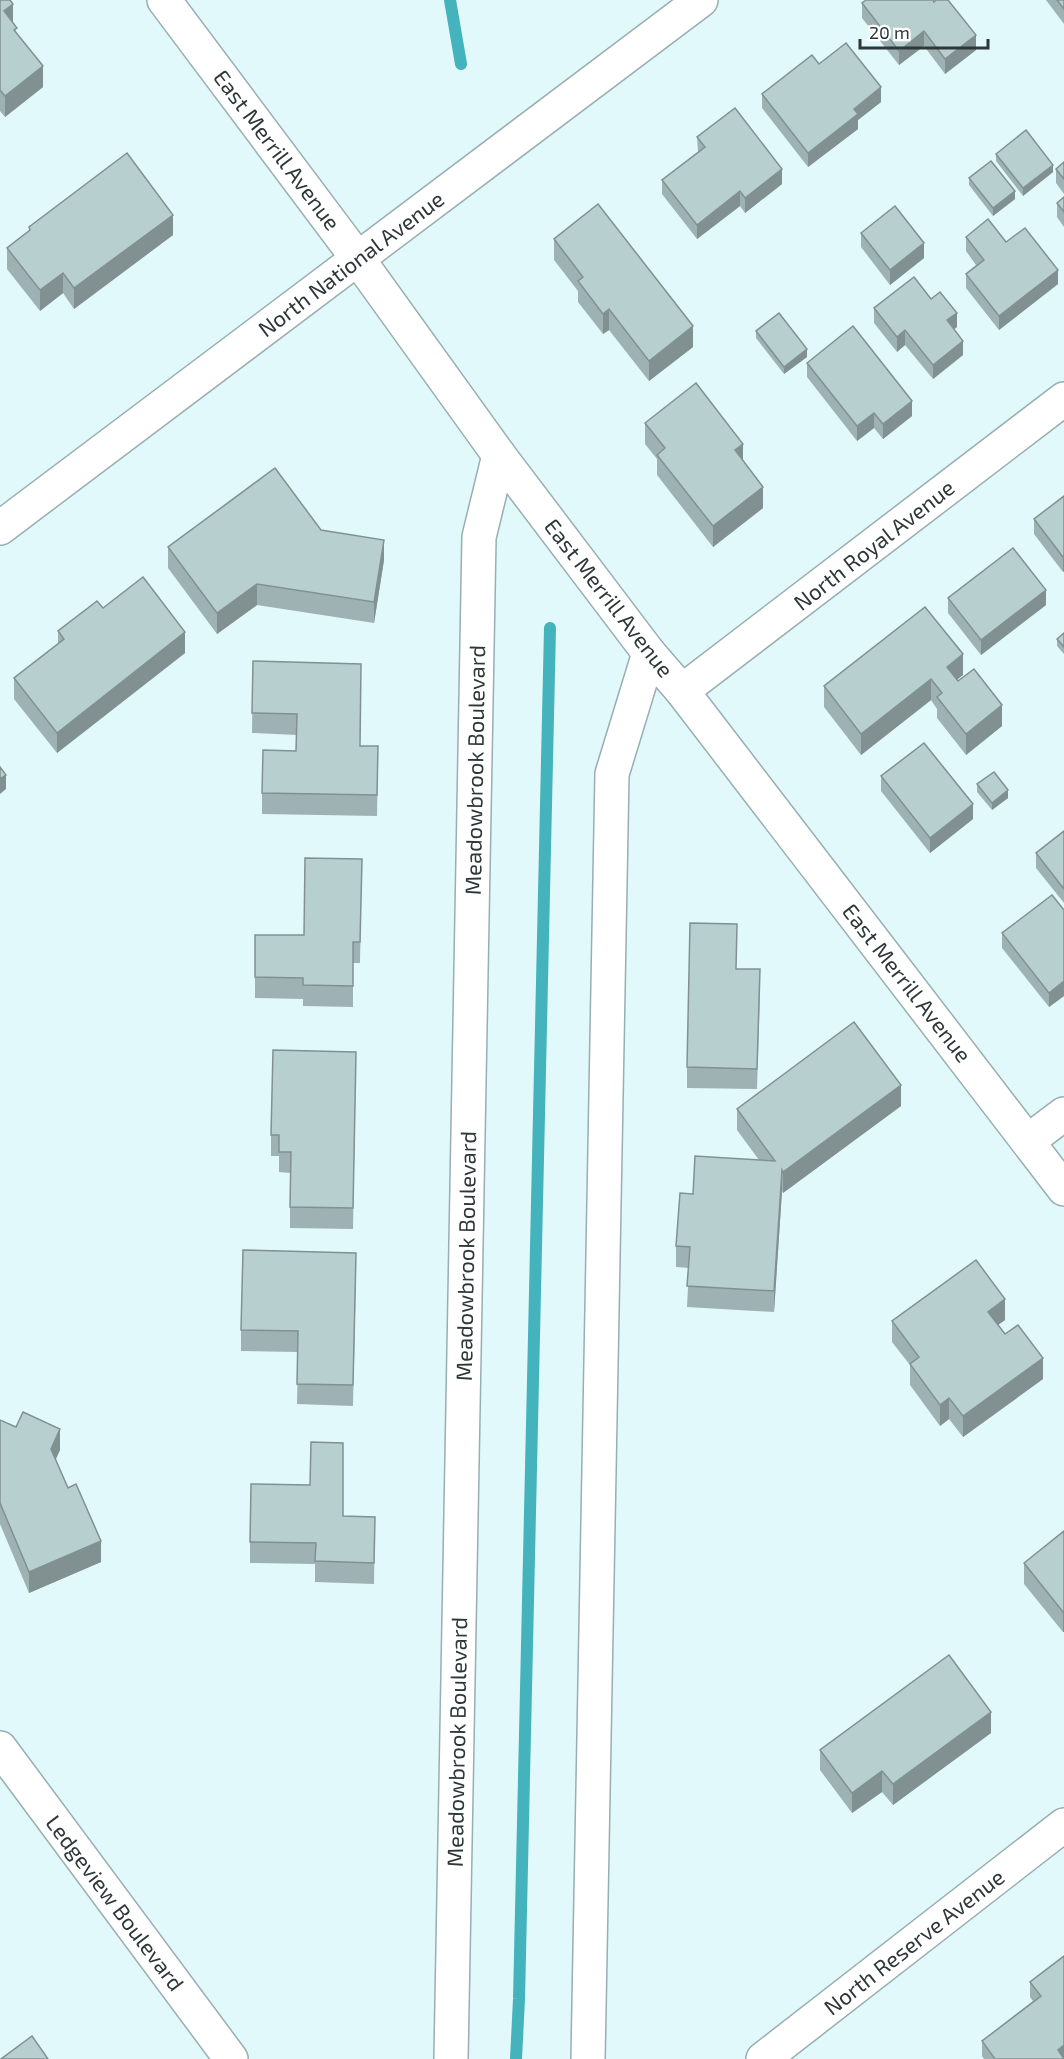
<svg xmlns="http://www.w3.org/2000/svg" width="1064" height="2059" viewBox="0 0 1064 2059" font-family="'Exo 2',sans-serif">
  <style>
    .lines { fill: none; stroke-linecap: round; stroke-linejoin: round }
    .stream { stroke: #45b3bb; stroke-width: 12 }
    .minor-casing { stroke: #98aeb0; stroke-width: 36 }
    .tertiary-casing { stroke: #98aeb0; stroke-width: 36 }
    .minor { stroke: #fff; stroke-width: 33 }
    .tertiary { stroke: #fff; stroke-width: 33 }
    .wall { fill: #9eb2b3 }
    .shaded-wall { fill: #819192 }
    .building { fill: #b8cfd0; stroke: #819192; stroke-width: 1.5 }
    .labels { text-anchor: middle; stroke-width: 6; stroke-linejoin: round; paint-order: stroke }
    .street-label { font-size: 22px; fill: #2e3738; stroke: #fff }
  </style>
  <rect width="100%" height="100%" fill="#e2f9fb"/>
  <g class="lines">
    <!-- stream -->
    <g class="stream">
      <polyline points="450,0 461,64"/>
      <polyline points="516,2059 519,1999 550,628"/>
    </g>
    <defs>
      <g id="minor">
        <polyline points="164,0 358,259 499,455 649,653 682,691 1064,1189"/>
        <polyline points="682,691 1064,399"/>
        <polyline points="1028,1141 1064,1114"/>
        <polyline points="0,1748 231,2059"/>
        <polyline points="451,2059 479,537 499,455"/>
        <polyline points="588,2059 612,774 649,653"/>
        <polyline points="763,2059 1064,1825"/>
      </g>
      <polyline id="tertiary" points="0,528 701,0"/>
    </defs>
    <!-- minor casing -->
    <use href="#minor" class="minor-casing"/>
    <!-- tertiary casing -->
    <use href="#tertiary" class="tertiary-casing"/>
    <!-- minor -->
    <use href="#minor" class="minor"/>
    <!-- tertiary -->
    <use href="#tertiary" class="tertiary"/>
  </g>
  <!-- wall -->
  <g class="wall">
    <polygon points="0,0 13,23 17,34 43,87 5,117 0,111"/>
    <polygon points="1046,0 1064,0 1064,24"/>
    <polygon points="862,3 976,50 945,74 924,46 899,65 862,18"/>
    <polygon points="762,94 881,102 858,120 858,129 808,167 762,108"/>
    <polygon points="697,137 782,184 745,213 740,206 697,239 662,194 662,180 698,152"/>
    <polygon points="996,154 1053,172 1023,196 996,161"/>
    <polygon points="1064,162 1064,194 1056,183 1056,169"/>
    <polygon points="969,178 1015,199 993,216 969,185"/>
    <polygon points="1064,197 1064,227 1057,217 1057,203"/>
    <polygon points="29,227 173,235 74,309 63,293 40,311 7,269 7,248 29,231"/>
    <polygon points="861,233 924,258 890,285 861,247"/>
    <polygon points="966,237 1006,242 1058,284 999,330 966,288 966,274 976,265 966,251"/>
    <polygon points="554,239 693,347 649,381 609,330 603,334 578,302 578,291 554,260"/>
    <polygon points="931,299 957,327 954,329 963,355 933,379 905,345 897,352 874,323 874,308"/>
    <polygon points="756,331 807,357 784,374 756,338"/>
    <polygon points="807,363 912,416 883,439 874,428 857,441 807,377"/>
    <polygon points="645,423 743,461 763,508 713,547 657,475 657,459 645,444"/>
    <polygon points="1064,496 1064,571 1063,572 1034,534 1034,519"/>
    <polygon points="321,530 384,560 374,623 257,605 217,634 168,568 168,547"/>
    <polygon points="948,598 1046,605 981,655 948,613"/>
    <polygon points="58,631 185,653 57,753 14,699 14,678 58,644"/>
    <polygon points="1064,633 1064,654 1057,646 1057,639"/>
    <polygon points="253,661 360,746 378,767 377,816 262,814 262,793 296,751 297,735 252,733"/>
    <polygon points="963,675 957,680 1002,726 966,755 937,718 937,709 931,700 861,755 824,707 824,686"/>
    <polygon points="881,776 973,819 930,853 881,791"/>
    <polygon points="977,784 1008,798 992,810 977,792"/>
    <polygon points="1064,831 1064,903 1036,868 1036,853"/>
    <polygon points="362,859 360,963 353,963 353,1007 303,1006 303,999 255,998 255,935 304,935"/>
    <polygon points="1064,910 1064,996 1049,1007 1002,948 1002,933"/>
    <polygon points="737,969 760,990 757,1089 687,1088 687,1067"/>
    <polygon points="356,1052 353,1229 290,1228 290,1173 279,1172 279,1156 271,1156 271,1135"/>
    <polygon points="901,1106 783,1193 782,1191 774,1312 687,1307 689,1268 676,1267 676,1246 693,1194 759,1160 737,1130 737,1109"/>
    <polygon points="356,1273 353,1406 297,1404 298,1352 241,1351 241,1330"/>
    <polygon points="1005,1320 998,1325 1043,1379 963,1437 949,1419 940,1426 910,1385 910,1365 892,1342 892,1321"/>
    <polygon points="0,1420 60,1450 55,1460 101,1562 29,1593 0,1524"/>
    <polygon points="343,1516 375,1517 374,1584 315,1582 315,1564 250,1563 250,1542"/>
    <polygon points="1064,1531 1064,1632 1063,1632 1024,1584 1024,1563"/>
    <polygon points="991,1733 893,1805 882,1792 852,1813 820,1770 820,1750"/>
    <polygon points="1064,1956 1064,2059 984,2059 982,2056 982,2041 1033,2001 1030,1997 1030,1982"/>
  </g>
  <!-- shaded-wall -->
  <g class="shaded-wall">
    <polygon points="13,4 13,25 4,11"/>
    <polygon points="924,31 924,46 899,65 899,51"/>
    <polygon points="976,35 976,50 945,74 945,59"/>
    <polygon points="43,66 43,87 5,117 5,96"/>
    <polygon points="881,87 881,102 858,120 858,129 808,167 808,153 854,109"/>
    <polygon points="1053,165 1053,172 1023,196 1023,188"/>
    <polygon points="782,169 782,184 745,213 745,198"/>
    <polygon points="740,191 740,206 697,239 697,225"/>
    <polygon points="1015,191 1015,199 993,216 993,208"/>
    <polygon points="173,215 173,235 74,309 74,288"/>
    <polygon points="924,243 924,258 890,285 890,270"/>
    <polygon points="1058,270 1058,284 999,330 999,316"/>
    <polygon points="63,273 63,293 40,311 40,290"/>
    <polygon points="609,309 609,330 603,334 603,314"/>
    <polygon points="957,313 957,327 947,335 947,320"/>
    <polygon points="693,326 693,347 649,381 649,361"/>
    <polygon points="905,330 905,345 897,352 897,337"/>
    <polygon points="963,341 963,355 933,379 933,365"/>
    <polygon points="807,349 807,357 784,374 784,367"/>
    <polygon points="912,401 912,416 883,439 883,424"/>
    <polygon points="874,413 874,428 857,441 857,426"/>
    <polygon points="743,444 743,465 735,450"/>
    <polygon points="763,487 763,508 713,547 713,526"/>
    <polygon points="384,540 384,560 374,623 374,602"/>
    <polygon points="1064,556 1064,571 1063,572 1063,557"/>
    <polygon points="257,584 257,605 217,634 217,613"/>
    <polygon points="1046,590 1046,605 981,655 981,640"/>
    <polygon points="185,632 185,653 57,753 57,733"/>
    <polygon points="963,654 963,675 947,687 947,667"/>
    <polygon points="931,679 931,700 861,755 861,734"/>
    <polygon points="1002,705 1002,726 966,755 966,734"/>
    <polygon points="6,775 6,789 0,794 0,779"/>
    <polygon points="1008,790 1008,798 992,810 992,803"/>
    <polygon points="973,804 973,819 930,853 930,838"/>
    <polygon points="1064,981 1064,996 1049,1007 1049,993"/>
    <polygon points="901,1085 901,1106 783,1193 783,1172"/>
    <polygon points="782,1170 782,1191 774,1312 774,1291"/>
    <polygon points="1005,1299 1005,1320 988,1332 988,1312"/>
    <polygon points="1043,1358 1043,1379 963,1437 963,1416"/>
    <polygon points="949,1398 949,1419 940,1426 940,1405"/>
    <polygon points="60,1429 60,1450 51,1470 51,1449"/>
    <polygon points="101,1541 101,1562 29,1593 29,1572"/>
    <polygon points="1064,1611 1064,1632 1063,1632 1063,1612"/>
    <polygon points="991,1712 991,1733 893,1805 893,1784"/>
    <polygon points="882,1771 882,1792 852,1813 852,1793"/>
    <polygon points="1064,2045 1064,2059 1058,2050"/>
  </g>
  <!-- building -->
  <g class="building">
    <polygon points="0,0 10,0 13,4 4,11 17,28 14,30 43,66 5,96 0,90"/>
    <polygon points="866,0 933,0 934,2 936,0 948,0 976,35 945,59 924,31 899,51 862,3"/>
    <polygon points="1057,0 1064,0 1064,9"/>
    <polygon points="846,43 881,87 854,109 858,114 808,153 762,94 812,55 819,64"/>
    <polygon points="735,108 782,169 745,198 740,191 697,225 662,180 705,147 697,137"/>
    <polygon points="1026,130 1053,165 1023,188 996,154"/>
    <polygon points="127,153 173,215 74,288 63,273 40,290 7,248 30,230 29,227"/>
    <polygon points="991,161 1015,191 993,208 969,178"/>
    <polygon points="1064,162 1064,179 1056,169"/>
    <polygon points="1064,197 1064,212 1057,203"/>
    <polygon points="598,204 693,326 649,361 609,309 603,314 578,281 583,277 554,239"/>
    <polygon points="895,206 924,243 890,270 861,233"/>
    <polygon points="988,219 1006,242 1025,228 1058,270 999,316 966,274 984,260 966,237"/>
    <polygon points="914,277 931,299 940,292 957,313 947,320 963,341 933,365 905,330 897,337 874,308"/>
    <polygon points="779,313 807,349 784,367 756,331"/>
    <polygon points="853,326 912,401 883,424 874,413 857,426 807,363"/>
    <polygon points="696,383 743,444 735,450 763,487 713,526 657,455 665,448 645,423"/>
    <polygon points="275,468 321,530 384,540 374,602 257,584 217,613 168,547"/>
    <polygon points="1064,496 1064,556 1063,557 1034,519"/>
    <polygon points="1013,548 1046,590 981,640 948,598"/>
    <polygon points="143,577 185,632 57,733 14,678 64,639 58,631 97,601 103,608"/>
    <polygon points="925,607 963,654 947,667 958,681 974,669 1002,705 966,734 937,697 942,693 931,679 861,734 824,686"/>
    <polygon points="1064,633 1064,647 1057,639"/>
    <polygon points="253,661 361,664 360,746 378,746 377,795 262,793 263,750 296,751 297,714 252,713"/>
    <polygon points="924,743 973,804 930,838 881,776"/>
    <polygon points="0,767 6,775 0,779"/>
    <polygon points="994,772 1008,790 992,803 977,784"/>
    <polygon points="1064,831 1064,889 1036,853"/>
    <polygon points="305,858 362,859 360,942 353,942 353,986 303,985 303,978 255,977 255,935 304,935"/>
    <polygon points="1052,895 1064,910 1064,981 1049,993 1002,933"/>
    <polygon points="690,923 737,924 736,969 760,969 757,1069 687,1067"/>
    <polygon points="854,1022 901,1085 783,1172 782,1170 774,1291 687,1286 690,1247 676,1246 680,1193 693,1194 695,1156 775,1161 737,1109"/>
    <polygon points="273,1050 356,1052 353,1208 290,1207 291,1152 279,1152 279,1135 271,1135"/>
    <polygon points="243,1250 356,1253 353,1385 297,1384 298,1331 241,1330"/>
    <polygon points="976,1260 1005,1299 988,1312 1005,1334 1018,1325 1043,1358 963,1416 949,1398 940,1405 910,1364 919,1357 892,1321"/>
    <polygon points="23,1412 60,1429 51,1449 68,1488 76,1484 101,1541 29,1572 0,1503 0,1420 16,1427"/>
    <polygon points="311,1442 343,1443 343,1516 375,1517 374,1563 315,1561 316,1543 250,1542 251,1484 310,1485"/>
    <polygon points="1064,1531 1064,1611 1063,1612 1024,1563"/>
    <polygon points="949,1655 991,1712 893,1784 882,1771 852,1793 820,1750"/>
    <polygon points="1064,1956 1064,2045 1058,2050 1064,2059 995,2059 982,2041 1041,1996 1030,1982"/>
    <polygon points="32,2036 48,2059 1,2059"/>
  </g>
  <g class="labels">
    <!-- street labels -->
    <g class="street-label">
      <text transform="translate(277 150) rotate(53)" y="8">East Merrill Avenue</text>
      <text transform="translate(351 264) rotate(-37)" y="8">North National Avenue</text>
      <text transform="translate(874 545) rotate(-38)" y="8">North Royal Avenue</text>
      <text transform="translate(609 598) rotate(52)" y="8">East Merrill Avenue</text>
      <text transform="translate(475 770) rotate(-89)" y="8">Meadowbrook Boulevard</text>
      <text transform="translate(907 983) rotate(52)" y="8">East Merrill Avenue</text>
      <text transform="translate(466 1256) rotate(-89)" y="8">Meadowbrook Boulevard</text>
      <text transform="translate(457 1742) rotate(-89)" y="8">Meadowbrook Boulevard</text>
      <text transform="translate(115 1903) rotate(53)" y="8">Ledgeview Boulevard</text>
      <text transform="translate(914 1942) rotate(-38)" y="8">North Reserve Avenue</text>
    </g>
  </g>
  <!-- scale -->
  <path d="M860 39v9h128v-9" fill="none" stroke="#2e3738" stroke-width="3"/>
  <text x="869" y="39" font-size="18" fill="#2e3738" stroke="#ffffff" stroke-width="4.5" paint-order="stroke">20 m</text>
</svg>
